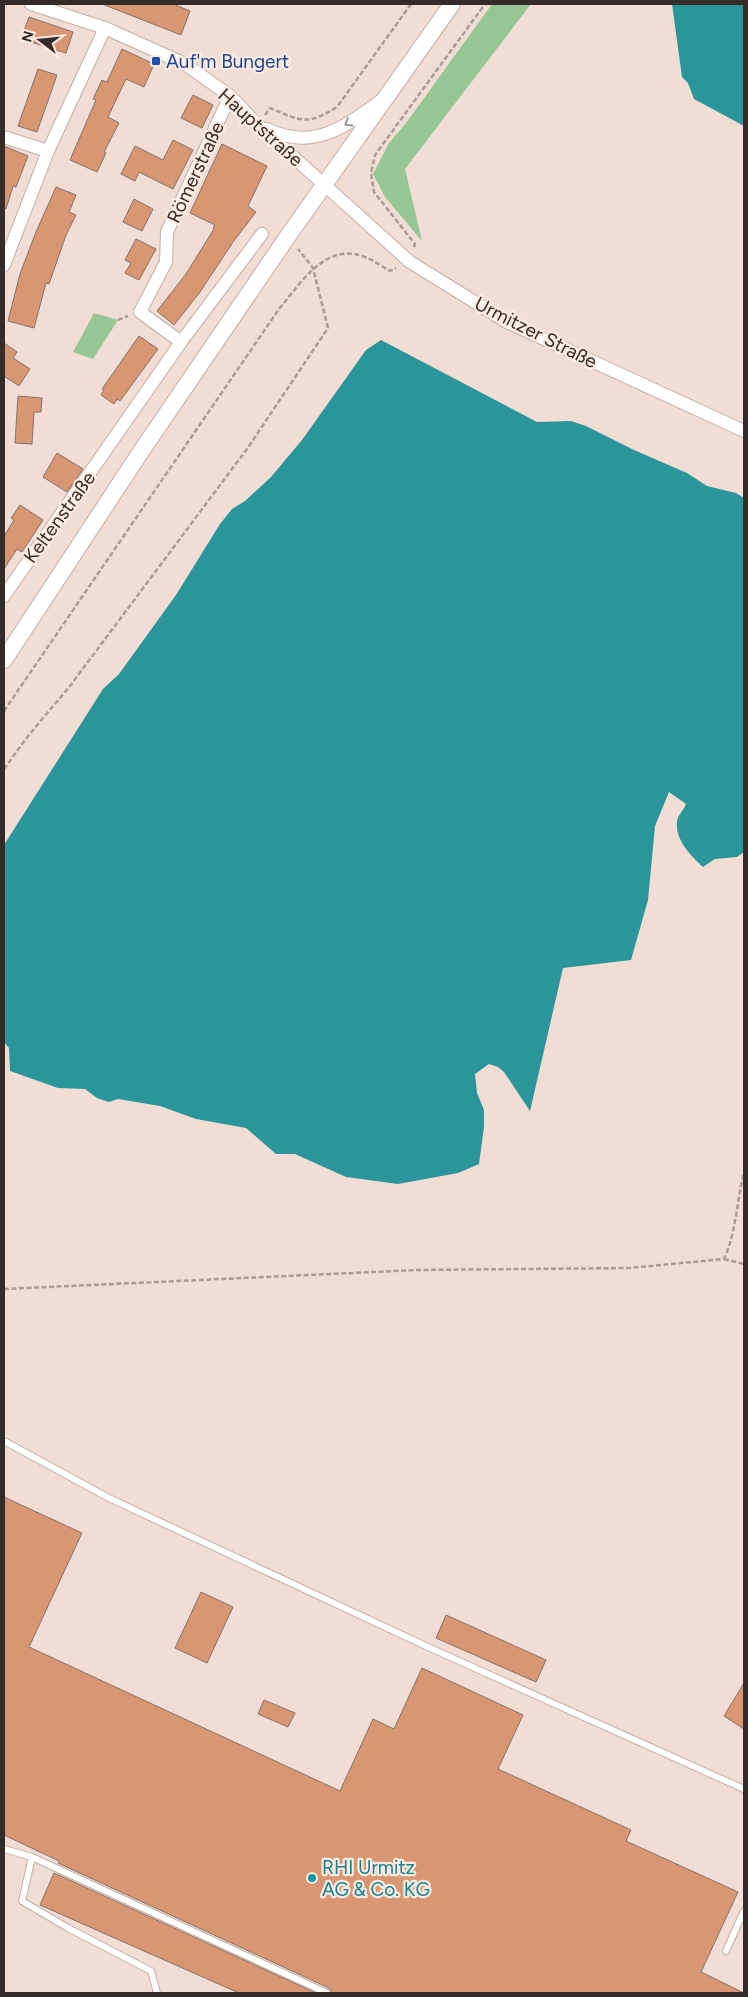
<svg xmlns="http://www.w3.org/2000/svg" width="748" height="1997" viewBox="0 0 748 1997" font-family="Figtree,sans-serif">
  <style>
    .green { fill: #95c796 }
    .water { fill: #2a959a }
    .building { fill: #d89772; stroke: #847269 }
    .lines { fill: none; stroke-linecap: round; stroke-linejoin: round }
    .service-casing { stroke: #c2afa5; stroke-width: 8 }
    .minor-casing { stroke: #c2afa5; stroke-width: 14 }
    .tertiary-casing { stroke: #c2afa5; stroke-width: 18 }
    .path { stroke: #aa9b93; stroke-width: 2.5; stroke-dasharray: 5 2.5; stroke-linecap: butt }
    .service { stroke: #fff; stroke-width: 6 }
    .minor { stroke: #fff; stroke-width: 12 }
    .tertiary { stroke: #fff; stroke-width: 16 }
    .oneway { stroke: #999694 }
    .transit-dot { fill: #1a4fb4; stroke: #feebe0; stroke-width: 2 }
    .culture-dot { fill: #0f9aa8; stroke: #feebe0; stroke-width: 2 }
    .labels { text-anchor: middle; stroke-width: 4.5; stroke-linejoin: round; paint-order: stroke }
    .transit-label { font-size: 19px; fill: #164399; stroke: #feebe0; text-anchor: start }
    .street-label { font-size: 19px; fill: #332c28; stroke: #feebe0 }
    .culture-label { font-size: 19px; fill: #0d838f; stroke: #feebe0; text-anchor: start }
  </style>
  <rect width="100%" height="100%" fill="#f1ddd3"/>
  <!-- green -->
  <g class="green">
    <polygon points="492,4 531,4 405,169 422,241 385,197 373,174 389,143 406,123"/>
    <polygon points="94,313 118,320 93,359 73,352"/>
  </g>
  <!-- water -->
  <g class="water">
    <polygon points="672,4 744,4 744,126 694,99 688,83 682,77"/>
    <path d="M381,340L537,422L571,421L586,426L634,450L687,473L707,486L736,493L744,498V852L737,857L715,859L703,867C691,856 675,840 677,822C677,816 684,810 686,804L669,792L655,826L648,900L631,960L563,968L530,1111L504,1072L498,1067L489,1064L475,1074L477,1093L484,1110V1127L479,1164L458,1173L398,1184L346,1177L295,1154H276L246,1128L196,1119L160,1106L118,1099L109,1102L97,1098L85,1089L58,1088L10,1071L9,1048L4,1042V845L103,689L119,674L176,595L220,524L232,509L245,501L271,477L302,440L366,350Z"/>
  </g>
  <!-- building -->
  <g class="building">
    <polygon points="102,4 173,4 190,11 181,35"/>
    <polygon points="29,17 73,32 66,53 21,39"/>
    <polygon points="122,49 154,64 144,87 126,79 108,117 119,123 104,152 106,153 97,172 70,160 96,100 93,99 102,80 107,82"/>
    <polygon points="38,69 57,75 37,132 18,126"/>
    <polygon points="193,95 213,105 202,128 181,118"/>
    <polygon points="173,140 193,150 173,189 139,172 135,181 121,174 135,146 163,160"/>
    <polygon points="222,144 267,166 248,206 256,212 233,242 200,292 174,325 157,311 186,274 214,229 213,228 215,225 190,213"/>
    <polygon points="4,146 28,156 16,187 13,186 6,209 4,208"/>
    <polygon points="56,187 76,195 69,212 76,215 66,235 49,284 46,283 34,328 8,321 20,274 36,232"/>
    <polygon points="134,199 153,209 142,231 123,222"/>
    <polygon points="136,239 156,249 139,280 125,273 131,263 125,260"/>
    <polygon points="139,336 158,349 120,401 117,399 114,404 101,395 104,390 102,389"/>
    <polygon points="4,343 17,352 13,358 30,369 19,386 4,376"/>
    <polygon points="18,396 42,398 41,412 34,412 32,444 15,443"/>
    <polygon points="57,453 83,469 67,492 43,477"/>
    <polygon points="20,505 43,520 22,552 17,549 4,569 4,536 14,520 11,518"/>
    <polygon points="4,1497 82,1533 29,1647 340,1791 373,1719 394,1729 422,1668 523,1715 498,1769 631,1830 626,1841 738,1892 701,1972 744,1993 332,1993 329,1988 58,1863 59,1861 4,1835"/>
    <polygon points="201,1592 233,1607 207,1663 175,1648"/>
    <polygon points="446,1615 546,1660 536,1682 436,1638"/>
    <polygon points="744,1683 744,1729 724,1716"/>
    <polygon points="264,1700 295,1713 288,1727 258,1714"/>
    <polygon points="54,1873 316,1993 239,1993 40,1905"/>
  </g>
  <g class="lines">
    <defs>
      <g id="service">
        <polyline points="4,1441 109,1498 428,1647 744,1789"/>
        <polyline points="4,1849 32,1857 327,1993"/>
        <polyline points="32,1857 22,1901 68,1928 151,1971 157,1993"/>
        <polyline points="726,1951 744,1911"/>
      </g>
      <g id="minor">
        <polyline points="31,4 105,28 185,64 230,96 258,125 410,262 507,322 744,431"/>
        <path d="M267,129C312,151 344,128 380,101"/>
        <polyline points="4,137 48,151"/>
        <polyline points="4,265 48,151 105,28"/>
        <polyline points="181,342 140,312 166,262 167,232 230,96"/>
        <polyline points="4,596 181,342 262,234"/>
      </g>
      <polyline id="tertiary" points="4,660 140,453 288,236 452,4"/>
    </defs>
    <!-- service casing -->
    <use href="#service" class="service-casing"/>
    <!-- minor casing -->
    <use href="#minor" class="minor-casing"/>
    <!-- tertiary casing -->
    <use href="#tertiary" class="tertiary-casing"/>
    <!-- path -->
    <g class="path">
      <path d="M265,115L270,108C301,121 307,126 337,107L411,4"/>
      <polyline points="414,247 415,244 374,192 371,173 375,155 485,4"/>
      <polyline points="118,320 128,316"/>
      <path d="M4,711L279,309C300,284 325,243 362,256C372,259 381,266 390,271L396,268"/>
      <polyline points="4,769 28,736 70,686 247,449 328,328 313,268 298,249"/>
      <polyline points="724,1259 744,1264"/>
      <path d="M4,1289L417,1270L629,1268L724,1259C736,1233 737,1200 744,1172"/>
    </g>
    <!-- service -->
    <use href="#service" class="service"/>
    <!-- minor -->
    <use href="#minor" class="minor"/>
    <!-- tertiary -->
    <use href="#tertiary" class="tertiary"/>
  </g>
  <!-- one-way arrows -->
  <defs><path id="oneway-chevron" d="M-2-3.5L2.5 0L-2 3.5" fill="none" stroke-width="1.6" stroke-linecap="round" stroke-linejoin="round" transform="scale(1.25)"/></defs>
  <use class="oneway" href="#oneway-chevron" transform="translate(348 123) rotate(148)"/>
  <!-- markers -->
  <rect class="transit-dot" x="151" y="56" width="10" height="10" rx="2.5"/>
  <circle class="culture-dot" cx="312" cy="1878" r="5"/>
  <g class="labels">
    <!-- transit labels -->
    <g class="transit-label">
      <text x="166" y="68">Auf'm Bungert</text>
    </g>
    <!-- street labels -->
    <g class="street-label">
      <text transform="translate(261 127) rotate(42)" y="7">Hauptstraße</text>
      <text transform="translate(195 172) rotate(-65)" y="7">Römerstraße</text>
      <text transform="translate(536 332) rotate(27)" y="7">Urmitzer Straße</text>
      <text transform="translate(59 517) rotate(-54)" y="7">Keltenstraße</text>
    </g>
    <!-- culture labels -->
    <g class="culture-label">
      <text x="322" y="1874">RHI Urmitz<tspan x="322" dy="22">AG &amp; Co. KG</tspan></text>
    </g>
  </g>
  <!-- border -->
  <rect width="748" height="1997" fill="none" stroke="#332c28" stroke-width="10"/>
  <!-- north arrow -->
  <g transform="translate(40 40) rotate(286)" stroke="#feebe0" stroke-width="4" paint-order="stroke">
  <path d="M0-4L9 19L0 12L-9 19Z" fill="#332c28"/>
  <text y="-8" font-size="14" font-weight="bold" text-anchor="middle" fill="#332c28">N</text>
  </g>
</svg>
